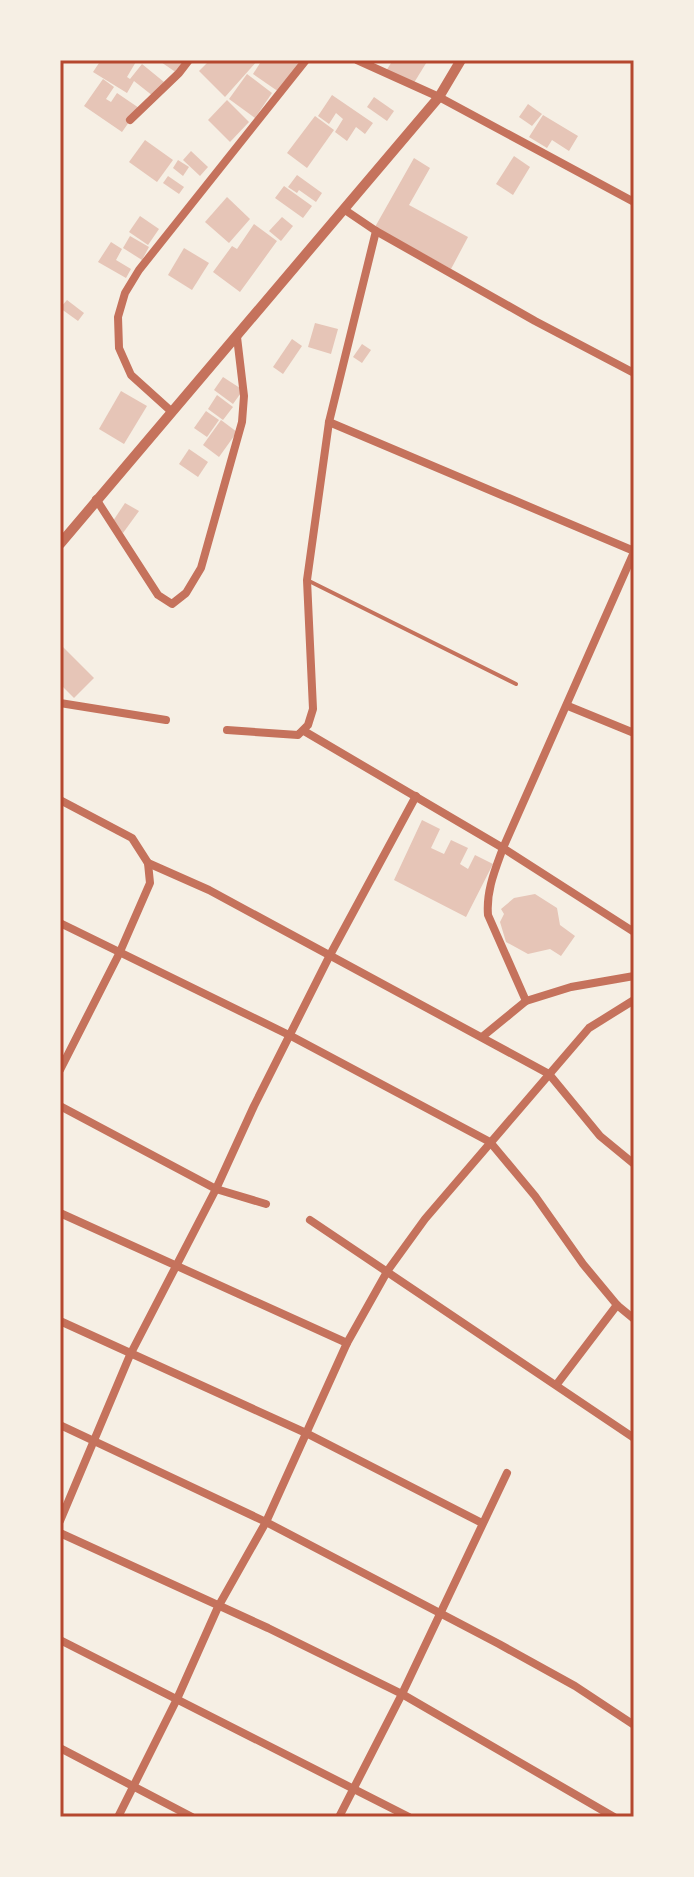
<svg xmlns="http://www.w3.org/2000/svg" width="694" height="1877" viewBox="0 0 694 1877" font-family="'DejaVu Sans',sans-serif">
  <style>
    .building { fill: #e6c5b7 }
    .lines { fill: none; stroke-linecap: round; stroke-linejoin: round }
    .service { stroke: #c5725c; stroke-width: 4 }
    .minor { stroke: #c5725c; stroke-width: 8 }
    .tertiary { stroke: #c5725c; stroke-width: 10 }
    .neatline { fill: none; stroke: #b5482f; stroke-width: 3 }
  </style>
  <rect width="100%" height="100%" fill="#f6efe4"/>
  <!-- building -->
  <g class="building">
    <polygon points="101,60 137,60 127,77 130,79 142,64 164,82 153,96 134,81 127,93 93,72"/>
    <polygon points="158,60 185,60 177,73"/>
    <polygon points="210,60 258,60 225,97 199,71"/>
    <polygon points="262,60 294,60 299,64 279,92 253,74"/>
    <polygon points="393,60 428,60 412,86 386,71"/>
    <polygon points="247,74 272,93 255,118 229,99"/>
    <polygon points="103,79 114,87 106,99 111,102 117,93 139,108 122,132 84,106"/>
    <polygon points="332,95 373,123 365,134 356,127 347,141 335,132 343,119 336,113 329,124 318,116"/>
    <polygon points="374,97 394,111 387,121 367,107"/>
    <polygon points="227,100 249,122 230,142 208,120"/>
    <polygon points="528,104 542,114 532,126 519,117"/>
    <polygon points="543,115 578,136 569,151 552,140 547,148 529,137"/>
    <polygon points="315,116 334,130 307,168 287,153"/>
    <polygon points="145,140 173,160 157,182 129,162"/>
    <polygon points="191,151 208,167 200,176 183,160"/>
    <polygon points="514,156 530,167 513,195 496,184"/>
    <polygon points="414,158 430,168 409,205 468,237 451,269 375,227"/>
    <polygon points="178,160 189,167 183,176 173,168"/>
    <polygon points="297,175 322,193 316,202 299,190 297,193 288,187"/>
    <polygon points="168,176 184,187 179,194 163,183"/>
    <polygon points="284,186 312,206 303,218 275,198"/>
    <polygon points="227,197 250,219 229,243 205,222"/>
    <polygon points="140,216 159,229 148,245 129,232"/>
    <polygon points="282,217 293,226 281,241 269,231"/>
    <polygon points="254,224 277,241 240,292 213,272 232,246 237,249"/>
    <polygon points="130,236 149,247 142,260 123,248"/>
    <polygon points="111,242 122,249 116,260 131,269 126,278 98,262"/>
    <polygon points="184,248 209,263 192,290 168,275"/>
    <polygon points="67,300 84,313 78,321 60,308"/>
    <polygon points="315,323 338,329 331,354 308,347"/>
    <polygon points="292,339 302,346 283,374 273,367"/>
    <polygon points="362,344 371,350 362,363 353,357"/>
    <polygon points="223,377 243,390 233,404 214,390"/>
    <polygon points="121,391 147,406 124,444 99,429"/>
    <polygon points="217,395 233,407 223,420 208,409"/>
    <polygon points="206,411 219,420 207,437 194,428"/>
    <polygon points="221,420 237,432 219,457 203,445"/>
    <polygon points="189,449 208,462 198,477 179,464"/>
    <polygon points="125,503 139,511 123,533 111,524"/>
    <polygon points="62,646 94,678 74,698 60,684"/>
    <polygon points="422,820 440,829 431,848 444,854 451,840 468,848 460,864 468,869 475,855 493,864 466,917 394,880"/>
    <polygon points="535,894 557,908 560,925 575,936 561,956 550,949 528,954 506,942 500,922 504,914 501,909 514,898"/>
  </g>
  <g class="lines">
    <!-- service -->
    <polyline class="service" points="309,581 516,684"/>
    <!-- minor -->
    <g class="minor">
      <polyline points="357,60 439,97 634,202"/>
      <polyline points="130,120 179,73 189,60"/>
      <polyline points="376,231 535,321 634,373"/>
      <polyline points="172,412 131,375 119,348 118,317 125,293 139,270 306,60"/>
      <polyline points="329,422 634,551"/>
      <polyline points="96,499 158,595 172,604 186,593 201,568 242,422 244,396 237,337"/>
      <polyline points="60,703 166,720"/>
      <polyline points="568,706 634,733"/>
      <polyline points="227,730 298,735 308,725 313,709 307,580 329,422 376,231 345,210"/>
      <polyline points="304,731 503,848 634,932"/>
      <polyline points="60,800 132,838 148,863 150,883 119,954 60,1070"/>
      <polyline points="148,863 209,890 549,1074 600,1136 634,1164"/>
      <polyline points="60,923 291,1036 490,1142 535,1196 583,1264 617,1305 634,1319"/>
      <path d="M526,1001L488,915C486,891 495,870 503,848L634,552"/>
      <polyline points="482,1037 526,1001 571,987 634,976"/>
      <polyline points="60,1106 216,1189 266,1204"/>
      <polyline points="60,1213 347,1343"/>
      <polyline points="310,1220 634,1438"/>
      <polyline points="60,1321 306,1433 482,1523"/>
      <polyline points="557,1384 617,1305"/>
      <polyline points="60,1425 266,1522 499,1644 575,1686 634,1725"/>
      <polyline points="60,1521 130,1355 216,1189 254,1106 330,955 416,796"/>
      <polyline points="60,1533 268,1628 402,1694 614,1817"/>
      <polyline points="60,1640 409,1817"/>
      <polyline points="60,1748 192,1817"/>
      <polyline points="118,1817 177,1699 218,1607 266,1522 347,1343 388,1270 425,1219 589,1028 634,1000"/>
      <polyline points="339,1817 402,1694 507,1473"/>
    </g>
    <!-- tertiary -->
    <polyline class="tertiary" points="60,544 439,97 461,60"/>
  </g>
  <!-- border -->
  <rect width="694" height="1877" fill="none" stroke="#f6efe4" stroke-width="124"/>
  <rect x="62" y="62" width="570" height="1753" class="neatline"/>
</svg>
